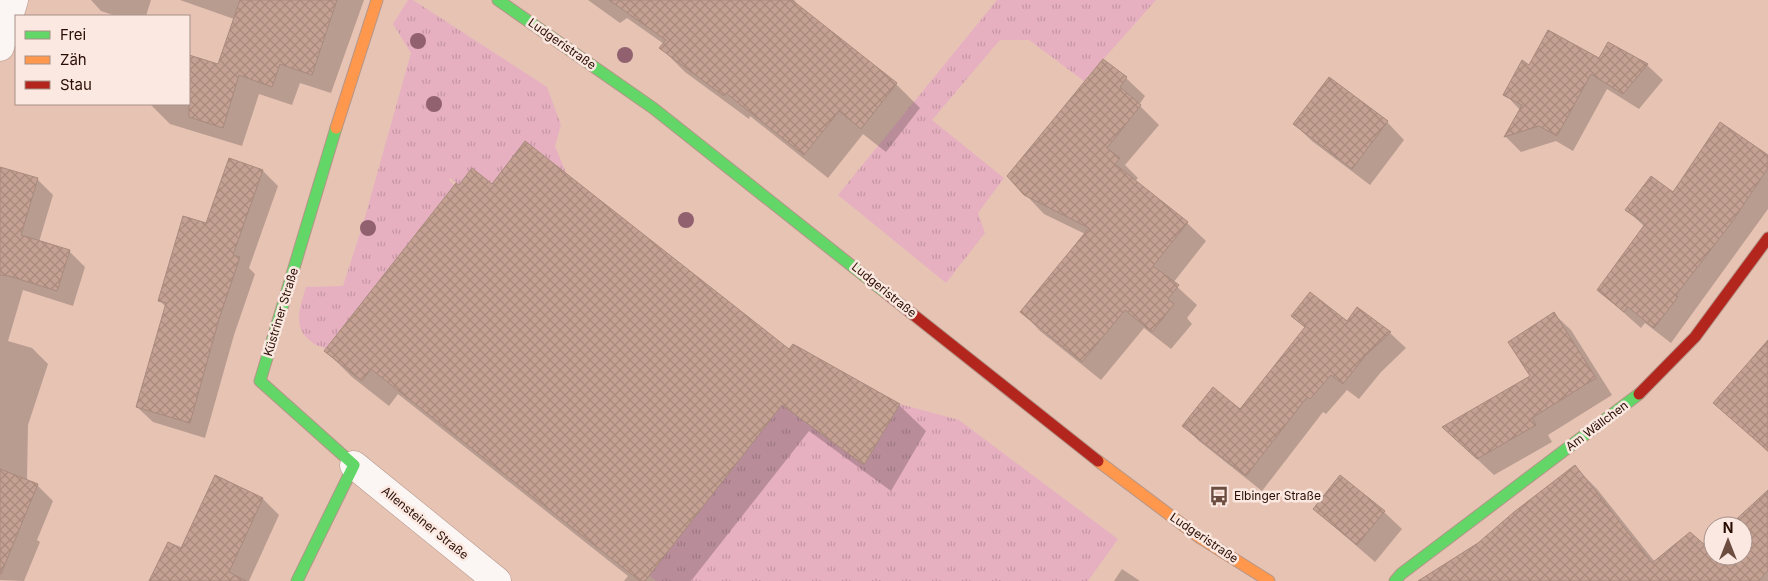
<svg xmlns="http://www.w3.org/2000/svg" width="1768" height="581" viewBox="0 0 1768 581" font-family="Inter,sans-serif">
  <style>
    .grass { fill: url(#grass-tufts) }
    .shadow { fill: #0003 }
    .building { fill: url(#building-cross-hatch); stroke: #a88a7e }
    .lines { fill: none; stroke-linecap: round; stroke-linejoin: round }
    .street-casing { stroke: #b49689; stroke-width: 29 }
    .fast-casing { stroke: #b49689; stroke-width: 13 }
    .slow-casing { stroke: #b49689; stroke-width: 13 }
    .jam-casing { stroke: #b49689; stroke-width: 13 }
    .street { stroke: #fbf6f4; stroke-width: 28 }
    .fast { stroke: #63d668; stroke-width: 11 }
    .slow { stroke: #ff974d; stroke-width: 11 }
    .jam { stroke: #b3261e; stroke-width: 11 }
    .tree { fill: #916170 }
    .labels { text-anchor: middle; stroke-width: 5; stroke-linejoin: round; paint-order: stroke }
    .street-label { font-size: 12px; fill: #2a0d02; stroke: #fae8e1 }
    .poi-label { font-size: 12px; fill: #2a0d02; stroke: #fae8e1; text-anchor: start }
  </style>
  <defs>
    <pattern id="grass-tufts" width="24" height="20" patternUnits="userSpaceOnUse" patternTransform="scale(1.25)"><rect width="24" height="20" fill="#e6b0c0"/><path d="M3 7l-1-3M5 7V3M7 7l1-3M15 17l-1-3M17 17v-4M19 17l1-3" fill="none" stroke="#c596a3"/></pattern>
    <pattern id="building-cross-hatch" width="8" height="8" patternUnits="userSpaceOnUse" patternTransform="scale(1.25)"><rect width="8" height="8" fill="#c4a192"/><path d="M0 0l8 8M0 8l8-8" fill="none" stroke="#a9897c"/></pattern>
  </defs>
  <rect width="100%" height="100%" fill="#e7c3b4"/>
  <!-- grass -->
  <g class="grass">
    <path d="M408,0H413L547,87L561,125L555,146L567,175L525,142L496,179L498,181L494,186L472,168L459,185L450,178L449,180L454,185L326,349C320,345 318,347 313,343C291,328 300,308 306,287L343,286L363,224L411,53L393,24Z"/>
    <polygon points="997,0 1156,0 1084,81 1029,40 1000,40 932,120 1004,178 978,213 985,233 946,283 838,195"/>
    <polygon points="900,404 959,420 1118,539 1088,581 656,581 649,575 782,405 864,465"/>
  </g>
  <!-- shadow -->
  <g class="shadow">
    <polygon points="91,0 151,0 146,16 116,16 101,11"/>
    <polygon points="180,0 364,0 331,93 300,83 292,105 259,94 242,146 170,124 150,104 189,104 189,57 218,66 234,19"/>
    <polygon points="588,0 794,0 800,8 896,84 920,108 886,152 863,134 828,178 750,116 749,119 685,72 661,48 664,44 627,18 620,23"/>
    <polygon points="1608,43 1647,65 1663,80 1639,109 1607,89 1573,151 1556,141 1521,152 1505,136 1520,110 1505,94 1530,66 1600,60"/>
    <polygon points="1126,78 1145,96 1139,105 1159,125 1125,165 1138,178 1135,181 1187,223 1206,241 1173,283 1197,305 1187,318 1192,324 1171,349 1144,328 1101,380 1040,331 1022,312 1085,234 1044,214 1025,194"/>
    <polygon points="1387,122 1404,140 1370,185 1312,141 1294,124"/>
    <polygon points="1768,156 1768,209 1671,343 1645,323 1641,328 1598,290 1645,227 1627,210 1673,194"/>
    <polygon points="0,169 37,179 53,195 39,242 69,251 85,267 73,306 23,290 8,341 32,348 48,364 28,425 27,481 37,485 53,501 37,540 40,542 24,581 0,580"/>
    <polygon points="263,171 278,186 249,268 255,274 234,335 205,438 153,422 137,407 166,307 159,300 206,225"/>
    <polygon points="492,185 789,351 899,405 926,431 891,491 809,431 691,581 624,581 628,576 398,394 389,406 352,377 326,351 459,187"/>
    <polygon points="1358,309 1390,333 1406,348 1381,372 1359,399 1347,390 1326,414 1323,412 1262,491 1199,441 1184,426 1241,411 1305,328 1293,315 1347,323"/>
    <polygon points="1554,314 1571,330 1612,395 1548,435 1552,442 1494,475 1461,444 1532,376"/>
    <polygon points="1768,342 1768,452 1715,402"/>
    <polygon points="1575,467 1597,489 1655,562 1706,548 1713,542 1713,556 1743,556 1743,526 1731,526 1768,492 1768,581 1421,581 1479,544"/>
    <polygon points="216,477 263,499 279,515 249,581 150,581 182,550"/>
    <polygon points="1314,509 1384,512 1402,529 1375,562"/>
    <polygon points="1122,569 1140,581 1114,581"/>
  </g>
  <!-- building -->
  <g class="building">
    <polygon points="240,0 337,0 312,75 280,64 272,87 239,75 223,128 189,117 189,55 218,64"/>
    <polygon points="609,0 792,0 897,83 861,129 839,111 804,155 726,93 724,96 659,48 666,40"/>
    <polygon points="1548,30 1599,58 1608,42 1648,64 1623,94 1591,74 1557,136 1539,126 1504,137 1522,105 1503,95 1522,60 1529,65"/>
    <polygon points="1103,59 1127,77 1120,87 1141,105 1107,148 1120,158 1115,164 1188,222 1153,266 1179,285 1168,299 1174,304 1152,332 1125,310 1082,362 1020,312 1089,228 1024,195 1007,176"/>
    <polygon points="1329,77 1388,121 1352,169 1293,124"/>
    <polygon points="1720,122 1768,155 1768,168 1732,222 1676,295 1678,297 1654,328 1628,307 1624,312 1597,290 1645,224 1625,210 1651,176 1673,192"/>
    <polygon points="525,141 789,349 793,344 900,404 864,465 782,405 645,581 640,581 371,369 362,381 324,351 456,183 459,185 472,168 492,184"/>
    <polygon points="229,158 263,170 233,255 240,257 219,319 190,423 136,407 166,303 158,301 183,216 206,223"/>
    <polygon points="0,167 38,178 21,235 70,250 57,291 9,276 0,275"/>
    <polygon points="1310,292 1347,321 1357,307 1391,332 1365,356 1343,384 1331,375 1310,399 1307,397 1246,476 1182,426 1213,387 1240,409 1305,327 1291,316"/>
    <polygon points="1554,312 1596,378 1532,418 1536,425 1477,459 1442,427 1530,376 1508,342"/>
    <polygon points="1768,340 1768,451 1713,403"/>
    <polygon points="1575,465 1652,563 1690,532 1706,546 1713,540 1713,556 1743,556 1743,526 1729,526 1768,490 1768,570 1759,581 1418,581 1478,543 1514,512"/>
    <polygon points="0,469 38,484 1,574 0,574"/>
    <polygon points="215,475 263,498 229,572 246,581 149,581 168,542 181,548"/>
    <polygon points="1340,475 1385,511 1357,545 1313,509"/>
  </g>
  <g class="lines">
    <defs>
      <g id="street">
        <polyline points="0,47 14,0"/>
        <polyline points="354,465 497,581"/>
      </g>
      <g id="fast">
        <polyline points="498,0 653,108 886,293"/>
        <polyline points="297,581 354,465 260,381 336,128"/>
        <polyline points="1395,581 1401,574 1639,394"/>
      </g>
      <g id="slow">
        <polyline points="336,128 377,0"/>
        <polyline points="1098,461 1199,537 1269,581"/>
      </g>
      <g id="jam">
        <polyline points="886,293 1098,461"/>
        <polyline points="1639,394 1695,337 1768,238"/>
      </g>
    </defs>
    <!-- street casing -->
    <use href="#street" class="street-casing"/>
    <!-- fast casing -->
    <use href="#fast" class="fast-casing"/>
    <!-- slow casing -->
    <use href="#slow" class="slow-casing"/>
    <!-- jam casing -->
    <use href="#jam" class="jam-casing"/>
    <!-- street -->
    <use href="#street" class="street"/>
    <!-- fast -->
    <use href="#fast" class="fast"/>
    <!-- slow -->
    <use href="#slow" class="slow"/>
    <!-- jam -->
    <use href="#jam" class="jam"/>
  </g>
  <!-- trees -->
  <g class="tree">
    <circle cx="418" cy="41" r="8"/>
    <circle cx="625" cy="55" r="8"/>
    <circle cx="434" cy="104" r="8"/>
    <circle cx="686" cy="220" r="8"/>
    <circle cx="368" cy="228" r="8"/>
  </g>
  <!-- icons -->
  <defs>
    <symbol id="bus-bare" viewBox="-9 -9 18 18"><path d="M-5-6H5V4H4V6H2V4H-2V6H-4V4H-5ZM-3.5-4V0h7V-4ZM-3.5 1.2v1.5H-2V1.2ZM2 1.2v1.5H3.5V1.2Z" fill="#6c4d40" stroke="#fae8e1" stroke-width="2.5" paint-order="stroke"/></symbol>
  </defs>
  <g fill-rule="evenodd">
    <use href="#bus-bare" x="1205" y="482" width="28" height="28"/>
  </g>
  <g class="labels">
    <!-- street labels -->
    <g class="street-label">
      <text transform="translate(562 44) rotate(35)" y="4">Ludgeristraße</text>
      <text transform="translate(884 290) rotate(39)" y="4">Ludgeristraße</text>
      <text transform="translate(281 312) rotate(-73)" y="4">Küstriner Straße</text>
      <text transform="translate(1597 426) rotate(-37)" y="4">Am Wällchen</text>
      <text transform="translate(425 523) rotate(39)" y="4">Allensteiner Straße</text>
      <text transform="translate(1204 538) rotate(34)" y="4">Ludgeristraße</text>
    </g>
    <!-- poi labels -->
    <g class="poi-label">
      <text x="1234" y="500">Elbinger Straße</text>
    </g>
  </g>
  <!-- legend -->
  <rect x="15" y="15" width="175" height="90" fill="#fae8e1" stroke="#a79088"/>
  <rect x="25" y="31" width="25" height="8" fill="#63d668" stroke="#a79088"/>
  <text x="60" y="40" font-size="15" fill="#2a0d02">Frei</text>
  <rect x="25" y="56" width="25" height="8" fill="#ff974d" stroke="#a79088"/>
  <text x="60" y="65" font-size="15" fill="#2a0d02">Zäh</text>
  <rect x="25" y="81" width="25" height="8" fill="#b3261e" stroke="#a79088"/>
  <text x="60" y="90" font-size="15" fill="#2a0d02">Stau</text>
  <!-- north arrow -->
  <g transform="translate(1728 541)"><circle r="24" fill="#fae8e1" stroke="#a79088"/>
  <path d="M0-4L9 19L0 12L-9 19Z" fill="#6c4d40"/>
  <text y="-8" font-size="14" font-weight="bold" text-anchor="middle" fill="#2a0d02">N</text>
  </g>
</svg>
